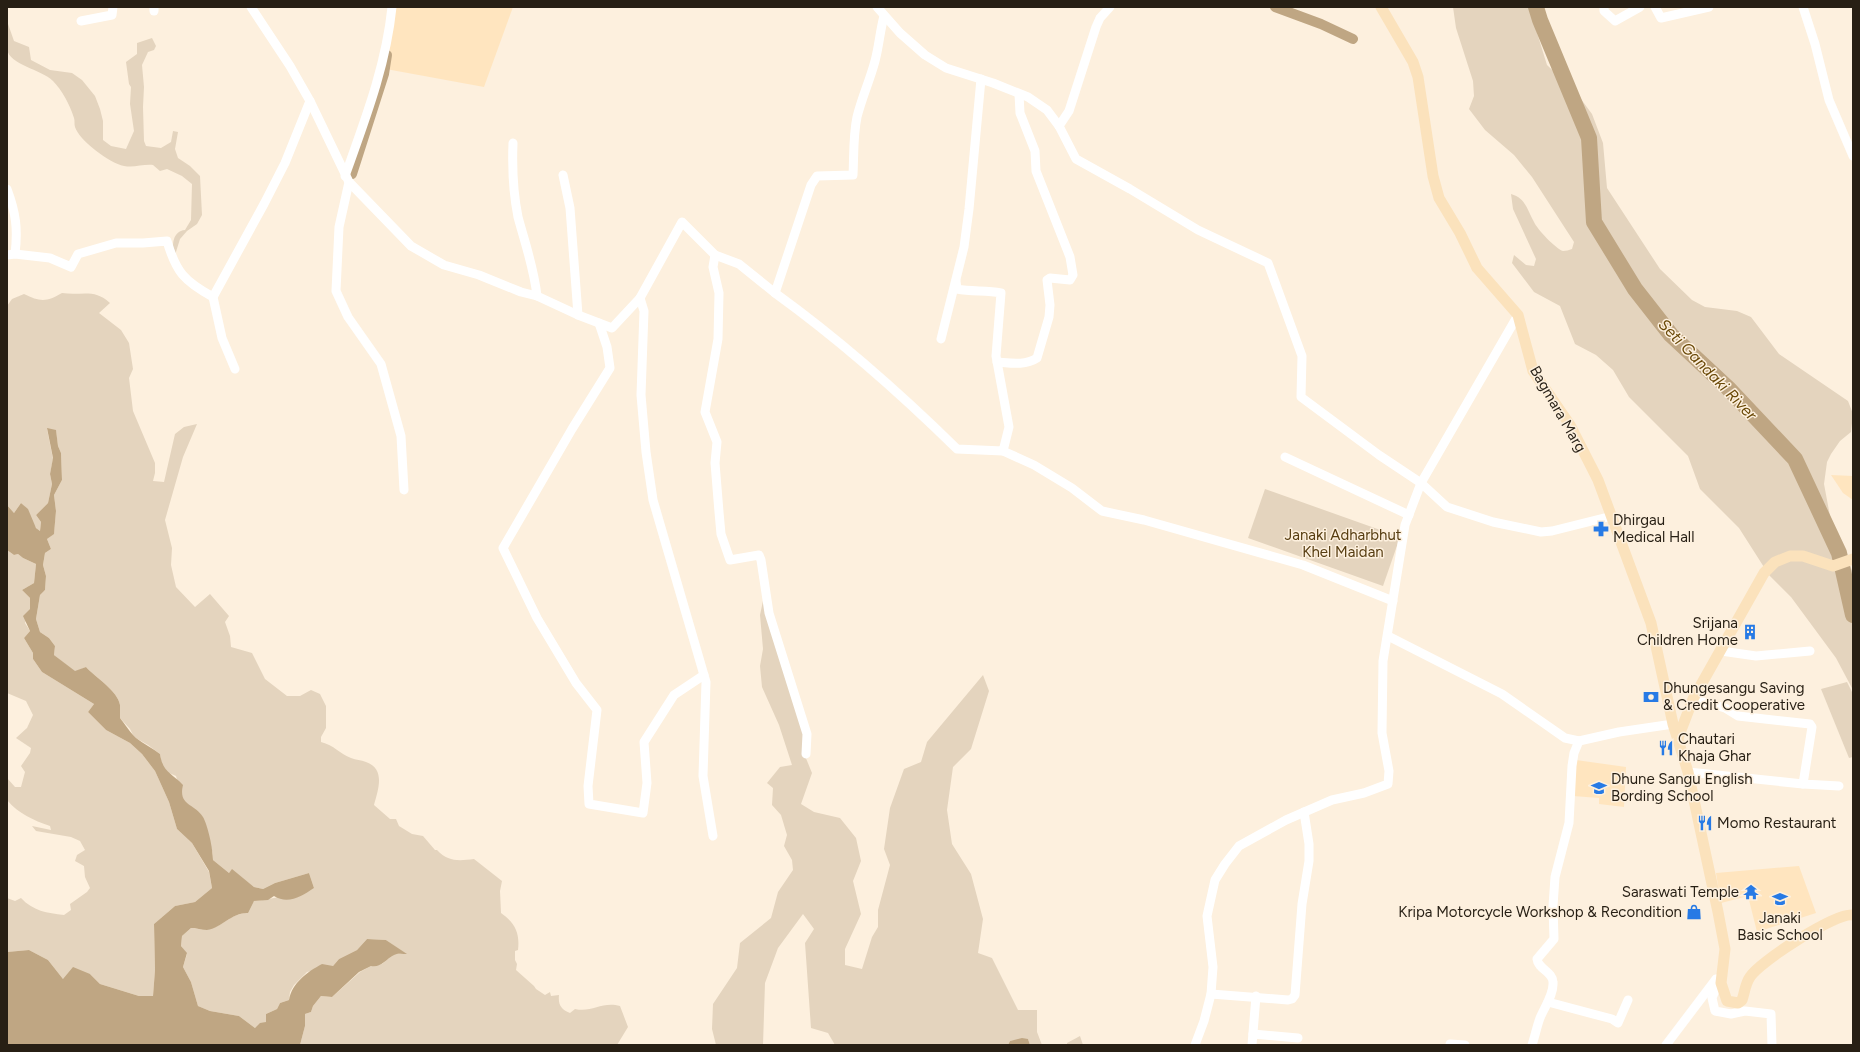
<svg xmlns="http://www.w3.org/2000/svg" width="1860" height="1052" viewBox="0 0 1860 1052" font-family="Figtree,sans-serif">
  <style>
    .built { fill: #ffe5bf }
    .green { fill: #e4d4be }
    .water { fill: #bfa683 }
    .lines { fill: none; stroke-linecap: round; stroke-linejoin: round }
    .canal { stroke: #bfa683; stroke-width: 10 }
    .river { stroke: #bfa683; stroke-width: 16 }
    .minor { stroke: #fff; stroke-width: 9 }
    .major { stroke: #fbe2bc; stroke-width: 11 }
    .labels { text-anchor: middle; stroke-width: 3; stroke-linejoin: round; paint-order: stroke }
    .street-label { font-size: 15px; fill: #271f14; stroke: #fdf0de }
    .poi-label { font-size: 15px; fill: #271f14; stroke: #fdf0de; text-anchor: start }
    .park-label { font-size: 15px; fill: #573d11; stroke: #fdf0de }
    .water-label { font-size: 16px; font-style: italic; fill: #694807; stroke: #fdf0de }
  </style>
  <rect width="100%" height="100%" fill="#fdf0de"/>
  <!-- built -->
  <g class="built">
    <polygon points="395,7 513,7 484,87 386,69"/>
    <polygon points="1831,475 1853,476 1853,500 1843,493"/>
    <polygon points="1576,760 1626,767 1624,807 1599,804 1599,798 1573,796"/>
    <polygon points="1799,866 1816,913 1757,932 1748,896 1721,903 1716,873"/>
  </g>
  <!-- green -->
  <g class="green">
    <path d="M1453,7H1529L1547,65L1578,95L1592,114L1603,143L1607,188L1660,269L1692,300L1705,307L1737,311L1751,317L1779,354L1848,401L1853,414L1851,432L1840,441L1831,454L1827,462L1824,484L1830,516L1853,573V690L1836,658L1791,597L1769,575L1739,528L1700,489L1688,456L1629,397L1613,370L1596,355L1575,344L1560,306L1534,292L1512,263L1514,255L1526,265L1534,266L1536,259L1513,209L1511,194C1526,198 1527,210 1534,222C1537,229 1556,249 1563,251C1566,251 1569,250 1572,249L1574,242L1532,177L1514,155L1485,130L1469,109L1474,96L1473,81L1456,28Z"/>
    <path d="M7,21L14,41L29,47L31,60L50,70L72,73L82,80L95,96L100,109L103,121V140L111,146L126,149L134,131L130,104L131,87L129,84L126,62L137,54V43L152,38L156,46L154,50L148,52L142,65L144,87L143,107L144,141L146,146L161,148L171,142L173,131L178,132L175,149L178,158L190,166L200,176L202,215L197,224L187,231L180,239L175,255C171,245 173,231 185,230L191,220L192,184L182,176L167,169L160,171L153,165C143,164 134,168 124,166C109,163 79,140 75,127C74,124 75,121 74,118C70,105 62,90 53,81C41,69 9,65 7,49C6,40 7,30 7,21Z"/>
    <path d="M62,293C82,296 94,288 110,303L99,313L121,330L129,343L133,369L129,378L133,411L155,463V473L153,481L164,482L175,434L184,427L197,424L183,457L165,520L172,548L171,565L176,587L195,607L210,594L229,616L225,622L230,636L231,647L252,653L265,679L287,696H300L311,690L320,694L326,706V728L321,737V742C334,745 340,754 351,758C356,760 361,760 366,762C386,769 378,790 374,805L390,819H396L399,826L412,834L423,836L435,850H437C448,862 459,861 474,859L502,881L500,891L501,913C515,923 520,933 518,950L515,951V960L517,964L516,970L534,986L536,989L545,995L550,992L551,996L559,995C558,1005 561,1009 570,1013L575,1009C592,1013 602,1001 620,1006L628,1027L617,1045H300L305,1026V1014L311,1012L313,1006L321,996L332,997L360,972L371,966L382,964L394,954H406L386,940L367,939L357,950L339,959L333,966L307,972L294,985L290,992L289,1000L280,1003L277,1009L266,1014L267,1022L255,1028L239,1016L210,1011L198,1006L191,982L183,967L187,954L181,946L182,936L191,928L206,930L218,926L234,916L244,913L254,901C273,900 295,892 314,888L309,873L275,883L263,889L254,887L232,870L229,873L213,860V854L202,816L183,800L176,776L167,772L162,766L160,754L148,745L134,737L130,729L120,718C120,714 120,709 120,705C118,691 95,677 86,667L75,672L54,655L55,646L49,638L40,632L36,619L40,595L45,590L46,576L43,565L45,553L51,549L47,539L54,533L56,511L54,495L62,480L61,453L58,446L56,431L47,429L53,459L50,474L52,484L48,503L36,515L41,522L40,531C29,524 33,512 21,503L14,513L7,505L8,503H7V306L12,299L24,294C40,302 47,302 62,293Z"/>
    <polygon points="1265,489 1400,537 1383,586 1248,538"/>
    <path d="M7,550L14,555L18,554L23,558L36,564L34,583L22,590L30,598V609L25,623L30,631L24,638L33,653V659L42,672L94,704L88,712L106,730L130,743L142,754L155,771L169,802L177,829L192,843L209,872L212,888L195,902L175,906L154,924L155,970L153,996H139L100,984L90,974L63,979L48,960L29,950L7,952V898L15,901L21,898C33,911 47,913 64,915L71,910L70,904L87,892L90,888L85,877L84,866L75,861L77,855L85,850L80,841L71,837L36,831L32,826L51,830L50,826C33,820 19,814 7,800V778L15,787H21L25,772L21,766L30,753L31,748L16,738L27,728L33,715L26,701L7,693Z"/>
    <polygon points="764,596 805,733 803,751 812,773 801,804 814,812 840,818 856,838 861,861 853,881 861,914 845,949 845,965 862,969 872,937 878,927 878,910 890,865 884,849 890,808 904,769 921,762 927,742 983,675 989,691 971,749 953,767 947,810 952,844 971,874 983,919 978,953 992,958 1018,1010 1037,1010 1037,1032 1042,1045 1030,1045 1028,1039 1010,1041 1008,1045 835,1045 828,1033 811,1028 805,943 814,929 803,914 778,948 765,983 763,1045 716,1045 712,1029 713,1004 737,968 740,943 771,918 778,892 793,870 792,860 784,846 787,835 781,815 772,805 773,788 767,783 780,767 792,765 779,725 762,687 760,666 763,649 760,615"/>
    <polygon points="1847,682 1853,694 1853,757 1849,758 1821,689"/>
    <polygon points="1080,1036 1083,1045 1067,1045 1067,1043"/>
  </g>
  <!-- water -->
  <g class="water">
    <path d="M47,428L56,430L58,446L61,453L62,480L54,495L56,511L54,534L47,539L51,549L45,553L43,565L46,576L45,590L40,595L36,619L40,632L49,638L55,646L54,655L75,671L86,667C95,677 118,691 120,705C120,709 120,714 120,718C124,723 132,735 136,738C144,744 152,748 160,754C163,773 171,772 183,785C178,806 194,803 203,817C208,826 213,849 213,860L229,873L232,869L254,887L263,889L275,883L309,873L314,888C302,896 288,905 274,896L268,900L254,901L248,913C232,912 222,928 207,930C202,930 196,928 191,928L182,936L181,946L187,953L183,967L191,982L198,1006L210,1011L239,1016L255,1028L260,1023L266,1022V1014L277,1009L280,1003L289,1000C292,983 307,972 322,964L333,966L339,959L357,950L367,939L386,940L407,954C403,954 397,953 394,955C386,959 381,968 371,966L359,972L332,997L321,996L313,1006L311,1012L305,1014V1026L300,1045H7V952L29,950L48,960L63,979L73,967L90,974L100,984L139,996H153L155,970L154,924L175,906L195,902L212,888L209,871L192,843L177,829L169,802L155,771L142,754L130,743L106,730L88,712L94,704L42,672L33,659V653L24,638L30,631L23,616L30,609V598L22,590L34,583L36,564L23,558L18,554L14,555L7,550V505L14,513L21,503L28,509L36,528L40,531L41,522L36,515L48,503L52,484L50,474L53,458Z"/>
    <polygon points="1022,1038 1028,1039 1030,1045 1008,1045 1010,1041"/>
  </g>
  <g class="lines">
    <!-- canal -->
    <g class="canal">
      <polyline points="1275,7 1321,24 1353,39"/>
      <polyline points="352,174 384,74 387,55"/>
    </g>
    <!-- river -->
    <polyline class="river" points="1536,7 1540,20 1589,138 1594,222 1635,289 1671,335 1728,388 1795,459 1839,553 1853,615"/>
    <!-- minor -->
    <g class="minor">
      <path d="M251,7L290,66L310,101L349,182L411,246L444,265L479,275L521,292L537,296L578,315L612,328L640,298L682,222L715,255L739,264L775,293L811,185L817,176L853,175C854,156 853,136 857,117C862,97 870,80 875,61C879,46 880,31 884,16"/>
      <polyline points="877,7 900,33 925,55 946,68 993,83 1028,97 1047,110 1059,126 1076,159 1130,189 1198,230 1268,263 1302,356 1301,397 1379,455 1421,483 1447,507 1493,522 1541,532 1552,531 1612,516"/>
      <polyline points="1604,7 1604,11 1615,21 1640,7"/>
      <polyline points="1655,7 1661,18 1709,7"/>
      <polyline points="1803,7 1815,44 1829,100 1853,156"/>
      <polyline points="154,11 154,7"/>
      <polyline points="81,21 112,15 113,7"/>
      <polyline points="1059,126 1069,111 1096,27 1100,18 1110,7"/>
      <path d="M513,143C512,168 513,192 518,217C525,243 534,268 537,296"/>
      <polyline points="563,175 570,208 578,315"/>
      <path d="M345,176C365,120 386,66 392,7"/>
      <polyline points="349,182 339,227 336,291 348,317 381,364 401,436 404,490"/>
      <path d="M7,189C16,213 18,229 15,254L7,255"/>
      <path d="M15,254L50,258L71,267L78,254L116,243H143L167,241C176,272 184,281 213,297L264,204L285,163L310,101"/>
      <polyline points="715,255 713,267 719,293 718,339 705,412 717,442 715,463 719,512 721,534 730,560 759,555 761,560 769,613 807,734 806,754"/>
      <path d="M775,293C840,340 900,393 957,449L1003,451L1009,427L996,356L1001,293C986,290 972,292 957,289L956,281"/>
      <polyline points="213,297 222,338 235,369"/>
      <polyline points="640,298 644,311 641,395 646,452 653,500 706,682 703,776 713,836"/>
      <polyline points="599,323 607,347 610,368 572,429 503,548 537,618 576,683 597,710 588,786 589,804 643,813 647,783 644,742 674,695 704,675"/>
      <polyline points="941,339 964,247 969,209 981,79"/>
      <path d="M997,362C1010,363 1025,366 1037,358L1049,317L1050,305L1047,280L1050,278L1070,280L1073,275L1070,257L1036,171L1035,151L1020,113L1019,94"/>
      <polyline points="1003,451 1034,465 1072,488 1102,511 1144,520 1303,565 1393,601"/>
      <polyline points="1285,457 1409,515"/>
      <polyline points="1388,636 1502,694 1565,738 1579,741 1619,732 1673,724"/>
      <polyline points="1721,651 1756,656 1810,651"/>
      <polyline points="1693,699 1725,708 1738,716 1810,724 1812,727 1803,784 1839,786"/>
      <polyline points="1688,772 1803,784"/>
      <polyline points="1721,976 1712,998 1715,1011 1731,1014 1745,1011 1771,1014 1772,1045"/>
      <polyline points="1211,994 1288,1000 1292,999 1295,995 1302,904 1309,861 1309,844 1304,812"/>
      <polyline points="1548,1002 1612,1019 1618,1023 1628,1000"/>
      <polyline points="1253,1034 1298,1038"/>
      <polyline points="1450,1044 1465,1045"/>
      <polyline points="1195,1045 1204,1021 1211,994 1213,967 1207,916 1215,880 1225,864 1239,846 1286,820 1332,800 1364,793 1388,784 1389,771 1382,733 1383,661 1405,525 1421,483 1518,315"/>
      <polyline points="1252,1045 1256,996"/>
      <path d="M1532,1045C1535,1036 1537,1026 1540,1018C1545,1006 1554,994 1553,982C1553,972 1538,969 1537,959L1554,939L1553,906L1555,877L1569,823L1572,766L1574,753L1579,741"/>
      <polyline points="1666,1045 1716,979"/>
    </g>
    <!-- major -->
    <g class="major">
      <path d="M1381,7L1413,62L1418,77L1433,176L1439,198L1460,233L1477,268L1518,315L1533,371L1570,425L1598,480L1651,623L1673,724L1688,772L1718,912L1725,949L1721,983L1727,1001L1738,1003L1742,1000C1745,992 1745,984 1750,977C1759,962 1836,912 1853,915"/>
      <polyline points="1678,738 1693,699 1764,573 1775,562 1790,556 1803,556 1833,566 1853,559"/>
    </g>
  </g>
  <!-- icons -->
  <defs>
    <symbol id="pharmacy-bare" viewBox="-9 -9 18 18"><path d="M-2-6h4v4h4v4h-4v4h-4v-4h-4v-4h4Z" fill="#277ae5" stroke="#fdf0de" stroke-width="2.5" paint-order="stroke"/></symbol>
    <symbol id="building-bare" viewBox="-9 -9 18 18"><path d="M-4-6H4V6H1V3H-1V6H-4ZM-2.5-4.3h1.7v1.8h-1.7ZM.8-4.3h1.7v1.8H.8ZM-2.5-1h1.7V.8h-1.7ZM.8-1h1.7V.8H.8Z" fill="#277ae5" stroke="#fdf0de" stroke-width="2.5" paint-order="stroke"/></symbol>
    <symbol id="bank-bare" viewBox="-9 -9 18 18"><path d="M-6-4H6V4H-6ZM0-2.3a2.3 2.3 0 1 0 0 4.6a2.3 2.3 0 1 0 0-4.6Z" fill="#277ae5" stroke="#fdf0de" stroke-width="2.5" paint-order="stroke"/></symbol>
    <symbol id="restaurant-bare" viewBox="-9 -9 18 18"><path d="M-5-6h1v4h1v-4h1v4h1v-4h1v5L-1.5 .5V6h-2V.5L-5-1ZM5-6V6H3V1.5H1.5Q1.5-4 5-6Z" fill="#277ae5" stroke="#fdf0de" stroke-width="2.5" paint-order="stroke"/></symbol>
    <symbol id="school-bare" viewBox="-9 -9 18 18"><path d="M0-5L7-2L0 1L-7-2ZM-4 1L0 2.5L4 1V4Q0 6-4 4Z" fill="#277ae5" stroke="#fdf0de" stroke-width="2.5" paint-order="stroke"/></symbol>
    <symbol id="temple-bare" viewBox="-9 -9 18 18"><path d="M0-6L5-2H3V0L6.5 2.5H4V6H1.5V3h-3V6H-4V2.5H-6.5L-3 0V-2H-5Z" fill="#277ae5" stroke="#fdf0de" stroke-width="2.5" paint-order="stroke"/></symbol>
    <symbol id="shop-bare" viewBox="-9 -9 18 18"><path d="M-5-2.5h2.3a2.7 3.5 0 0 1 5.4 0H5L5.5 6h-11ZM-1.5-2.5h3a1.5 2.3 0 0 0-3 0Z" fill="#277ae5" stroke="#fdf0de" stroke-width="2.5" paint-order="stroke"/></symbol>
  </defs>
  <g fill-rule="evenodd">
    <use href="#pharmacy-bare" x="1590" y="518" width="22" height="22"/>
    <use href="#building-bare" x="1739" y="621" width="22" height="22"/>
    <use href="#bank-bare" x="1640" y="686" width="22" height="22"/>
    <use href="#restaurant-bare" x="1655" y="737" width="22" height="22"/>
    <use href="#school-bare" x="1588" y="777" width="22" height="22"/>
    <use href="#restaurant-bare" x="1694" y="812" width="22" height="22"/>
    <use href="#temple-bare" x="1740" y="881" width="22" height="22"/>
    <use href="#school-bare" x="1769" y="888" width="22" height="22"/>
    <use href="#shop-bare" x="1683" y="901" width="22" height="22"/>
  </g>
  <g class="labels">
    <!-- street labels -->
    <g class="street-label">
      <text transform="translate(1558 409) rotate(60)" y="5">Bagmara Marg</text>
    </g>
    <!-- poi labels -->
    <g class="poi-label">
      <text x="1613" y="525">Dhirgau<tspan x="1613" dy="17">Medical Hall</tspan></text>
      <text x="1738" y="628" text-anchor="end">Srijana<tspan x="1738" dy="17">Children Home</tspan></text>
      <text x="1663" y="693">Dhungesangu Saving<tspan x="1663" dy="17">&amp; Credit Cooperative</tspan></text>
      <text x="1678" y="744">Chautari<tspan x="1678" dy="17">Khaja Ghar</tspan></text>
      <text x="1611" y="784">Dhune Sangu English<tspan x="1611" dy="17">Bording School</tspan></text>
      <text x="1717" y="828">Momo Restaurant</text>
      <text x="1739" y="897" text-anchor="end">Saraswati Temple</text>
      <text x="1682" y="917" text-anchor="end">Kripa Motorcycle Workshop &amp; Recondition</text>
      <text x="1780" y="923" text-anchor="middle">Janaki<tspan x="1780" dy="17">Basic School</tspan></text>
    </g>
    <!-- park labels -->
    <g class="park-label">
      <text x="1343" y="540">Janaki Adharbhut<tspan x="1343" dy="17">Khel Maidan</tspan></text>
    </g>
    <!-- water labels -->
    <g class="water-label">
      <text transform="translate(1708 369) rotate(46)" y="6">Seti Gandaki River</text>
    </g>
  </g>
  <!-- border -->
  <rect width="1860" height="1052" fill="none" stroke="#271f14" stroke-width="16"/>
</svg>
